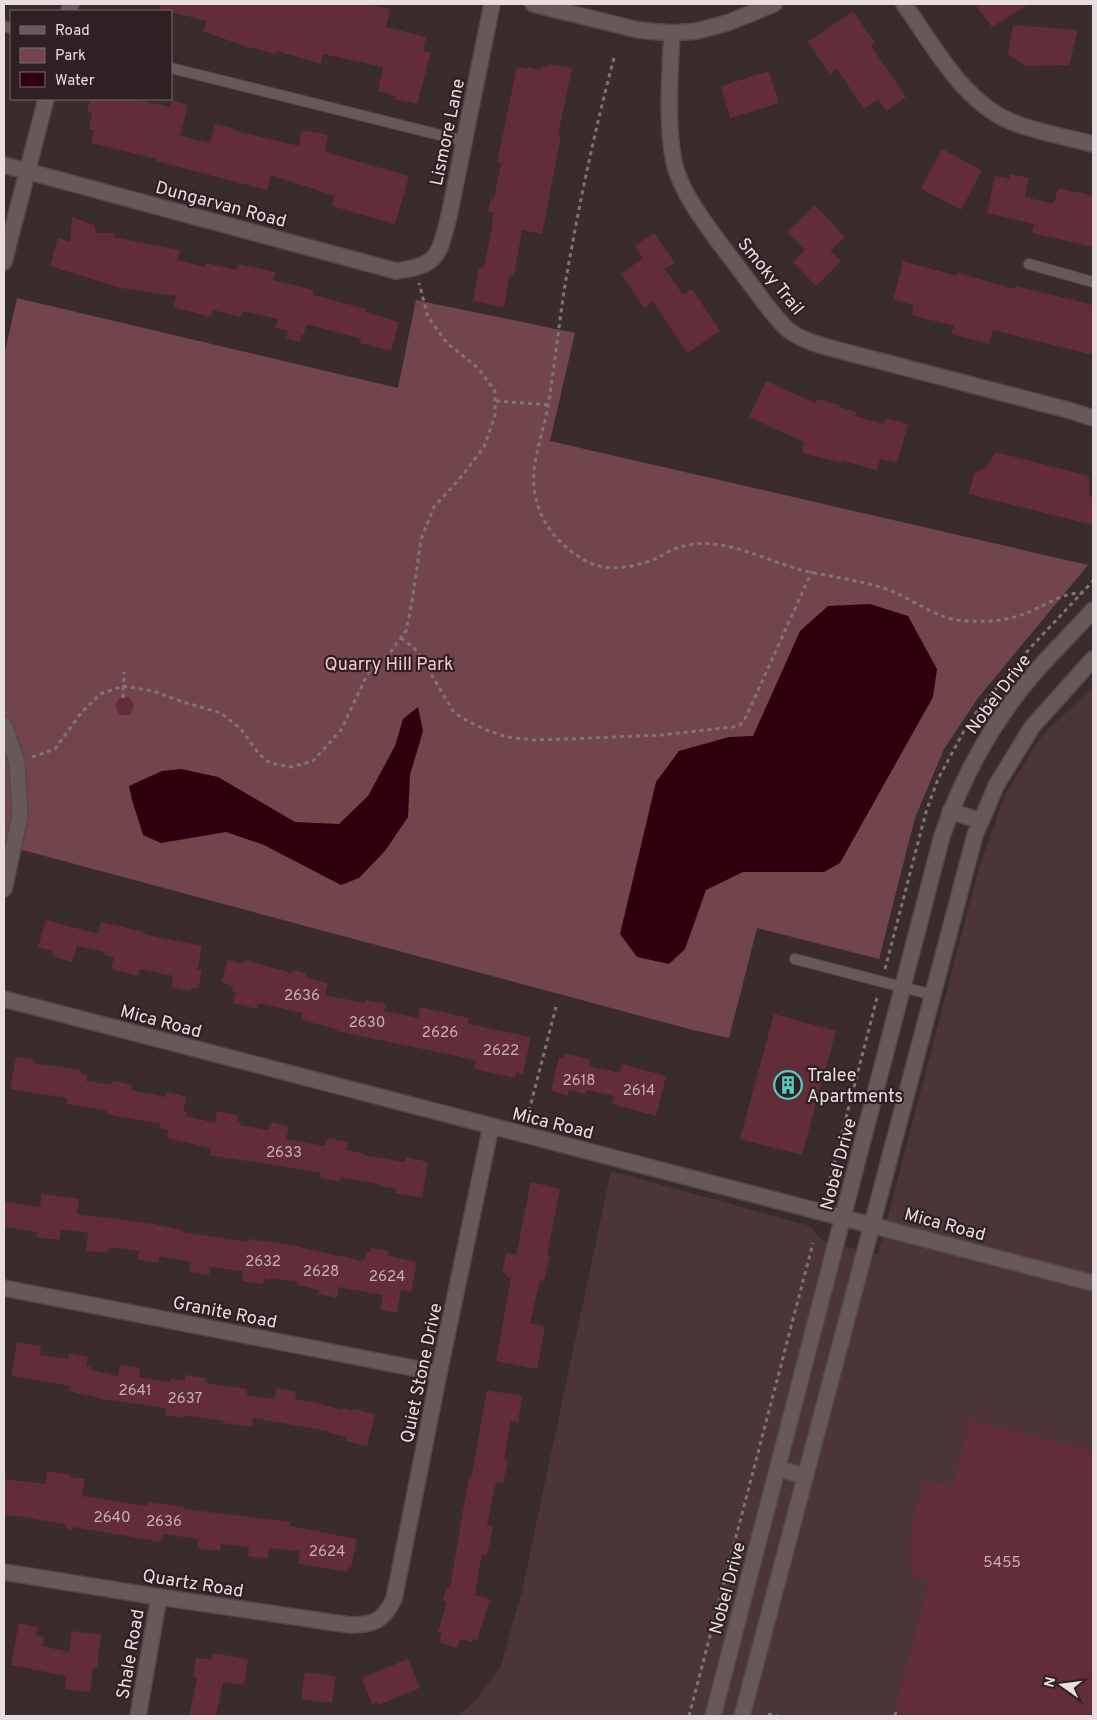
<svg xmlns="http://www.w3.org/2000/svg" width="1097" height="1720" viewBox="0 0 1097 1720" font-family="Overpass,sans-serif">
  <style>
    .built { fill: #4b3539 }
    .green { fill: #72454d }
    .water { fill: #2e000d }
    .building { fill: #622d38 }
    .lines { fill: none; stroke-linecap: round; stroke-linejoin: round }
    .service-casing { stroke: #54484a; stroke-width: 12 }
    .minor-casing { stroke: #54484a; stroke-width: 18 }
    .tertiary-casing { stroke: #54484a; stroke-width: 18 }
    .path { stroke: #807374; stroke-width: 3; stroke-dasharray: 4 4; stroke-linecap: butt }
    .service { stroke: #69585a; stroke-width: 10 }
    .minor { stroke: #69585a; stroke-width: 15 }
    .tertiary { stroke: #69585a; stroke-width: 15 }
    .labels { text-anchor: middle; stroke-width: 4.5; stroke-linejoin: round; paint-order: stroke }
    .number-label { font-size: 15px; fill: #c6b2b5 }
    .street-label { font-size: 18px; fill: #e8dedf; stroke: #2f2123 }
    .park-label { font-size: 18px; fill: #fcc3cc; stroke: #2f2123 }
    .poi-label { font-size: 18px; fill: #e8dedf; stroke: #2f2123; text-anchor: start }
  </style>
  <rect width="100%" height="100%" fill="#3a2b2d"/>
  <!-- built -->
  <polygon class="built" points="1093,686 1093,1716 458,1716 477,1699 501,1665 522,1591 611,1171 810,1226 823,1241 878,1255 980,864 1006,793 1042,736"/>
  <!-- green -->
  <polygon class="green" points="17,298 398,388 416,300 575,333 550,441 1088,565 978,698 944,749 915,818 879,959 757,928 729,1038 693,1030 4,845 4,356"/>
  <!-- water -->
  <g class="water">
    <polygon points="870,604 908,616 937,669 933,697 840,863 824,872 743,872 706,890 685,949 669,964 637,957 620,934 656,782 679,751 729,737 753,736 800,631 828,606"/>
    <polygon points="418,707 423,731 410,775 408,817 385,851 359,878 341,885 264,845 226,832 161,843 143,835 132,800 129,786 162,771 181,769 218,777 295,822 339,824 368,796 395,746 403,719"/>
  </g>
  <!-- building -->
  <g class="building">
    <polygon points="160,4 364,4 390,9 386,27 426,37 423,51 431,52 417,104 395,99 396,96 378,91 383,67 323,54 321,64 277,51 276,54 244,46 203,31 207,21 159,9"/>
    <polygon points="975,4 1029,4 992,27"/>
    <polygon points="853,11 875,43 871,46 906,97 886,111 878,99 864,109 837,69 830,74 808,42"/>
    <polygon points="1013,25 1078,30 1069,65 1026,66 1008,54"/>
    <polygon points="548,64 572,68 558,135 561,135 542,234 522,230 514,275 510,274 504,307 473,301 479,267 484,268 493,221 492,221 493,213 488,212 491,199 494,199 501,163 497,162 517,67 528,69 528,67 541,70 541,66 547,67"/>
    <polygon points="769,71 779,103 730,118 721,86"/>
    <polygon points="90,99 133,99 170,107 172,100 188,105 180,136 210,143 215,124 233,128 232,130 299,146 302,130 328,135 325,152 409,176 395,224 332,206 335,196 271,175 267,190 156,161 157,159 91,143 94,130 89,129 92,113 87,112"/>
    <polygon points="942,149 982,170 961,210 921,189"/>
    <polygon points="1010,174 1029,178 1025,197 1054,204 1058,188 1093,196 1093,247 1032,233 1034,224 987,213 995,176 1009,179"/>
    <polygon points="815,205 845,237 830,251 841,261 816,286 793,262 805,250 787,232"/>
    <polygon points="72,217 94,225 96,233 115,233 113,237 180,250 177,260 205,267 206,263 237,270 239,264 276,272 273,280 314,290 313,295 366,309 365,312 399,322 391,351 360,343 361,339 306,324 304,335 301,335 300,342 286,338 288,331 275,328 278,319 243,311 241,317 213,310 211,317 173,307 176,296 121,288 50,266 58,238 70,242"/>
    <polygon points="654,233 675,263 665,269 683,295 692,289 720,331 687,353 653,301 644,308 621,274 643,258 635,246"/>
    <polygon points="903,261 957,276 958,273 1015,289 1016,286 1093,305 1093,355 993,330 989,344 951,334 954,326 911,315 914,305 893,300"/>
    <polygon points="766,381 815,403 816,399 840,405 839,407 856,412 855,416 884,424 886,418 908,424 897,463 880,459 877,470 843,461 842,463 802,453 804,442 749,417"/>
    <polygon points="996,452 1089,476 1089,494 1093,499 1093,525 969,494 974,473 985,468"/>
    <polygon points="129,697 134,706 130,715 120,715 115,706 119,698"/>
    <polygon points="46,920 98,934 101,922 144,932 143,934 202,946 197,970 202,970 198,989 191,988 190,991 171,987 173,976 140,969 138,976 111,969 114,958 103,955 104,952 77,946 72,962 52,956 53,951 38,947"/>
    <polygon points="228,960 243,964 245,960 292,973 293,970 307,973 306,978 328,983 325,995 365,1003 366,1000 386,1004 384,1011 418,1018 420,1007 469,1018 468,1024 531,1037 523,1074 516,1072 515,1078 474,1069 476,1060 336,1031 337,1029 301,1020 303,1013 258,1003 257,1009 233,1003 236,992 232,991 233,986 221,982"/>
    <polygon points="774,1014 836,1031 802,1155 740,1139"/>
    <polygon points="565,1054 590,1059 589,1066 620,1073 622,1064 666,1076 656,1116 612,1104 614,1096 586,1090 585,1094 569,1090 568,1095 551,1091 559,1057 564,1058"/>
    <polygon points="16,1057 34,1060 34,1063 80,1070 80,1073 87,1075 86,1081 112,1085 113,1081 132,1085 131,1090 166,1097 167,1092 187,1097 183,1111 187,1112 186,1116 215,1123 217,1111 238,1115 237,1121 241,1122 240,1125 269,1130 270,1122 289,1126 286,1139 325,1146 327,1138 348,1142 346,1150 363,1153 363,1155 405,1162 406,1157 428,1162 422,1198 395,1193 396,1189 379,1186 379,1184 341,1177 340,1182 320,1178 321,1173 245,1160 245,1161 210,1155 211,1148 167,1138 168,1130 160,1128 160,1124 107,1114 107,1111 66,1104 67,1098 10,1089"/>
    <polygon points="531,1182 560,1189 547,1255 550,1255 544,1281 540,1280 530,1323 545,1326 537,1369 496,1361 511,1278 507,1277 507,1274 502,1273 506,1253 516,1255"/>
    <polygon points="42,1194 79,1199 77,1214 154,1224 182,1230 182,1232 248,1242 249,1239 285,1244 363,1261 363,1259 365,1259 367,1252 370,1252 371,1248 389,1251 388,1256 417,1262 411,1292 401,1290 397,1313 380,1310 383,1295 339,1287 337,1298 318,1294 319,1290 297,1285 298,1282 270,1278 269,1280 264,1279 263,1284 242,1281 243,1271 210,1267 209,1275 189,1272 191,1262 160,1256 158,1263 137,1259 139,1251 109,1247 108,1253 86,1251 88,1233 61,1229 59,1240 36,1237 37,1232 4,1227 4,1201 40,1207"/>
    <polygon points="17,1342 41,1346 40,1355 68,1359 69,1353 88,1357 86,1366 91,1367 90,1370 118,1376 120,1365 140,1368 139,1377 170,1382 170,1379 185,1381 185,1375 206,1378 205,1383 247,1389 247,1395 274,1399 276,1388 296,1392 295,1399 317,1403 342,1410 343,1408 353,1411 353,1409 375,1414 367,1446 346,1441 347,1437 329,1433 329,1431 253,1418 252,1427 223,1423 224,1421 183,1415 183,1418 165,1415 166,1408 108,1400 69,1391 70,1386 11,1376"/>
    <polygon points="487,1390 522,1396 518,1422 511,1421 504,1460 508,1461 503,1483 496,1482 487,1526 493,1526 487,1555 482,1554 475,1595 490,1599 477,1640 473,1639 472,1642 460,1639 457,1648 439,1642 442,1633 438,1632 447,1602 443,1600 447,1587 450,1588 465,1499 469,1478 471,1479"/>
    <polygon points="970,1420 1093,1451 1093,1716 907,1716 907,1714 895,1711 929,1581 912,1576 910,1548 914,1515 926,1480 953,1487"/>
    <polygon points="47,1471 70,1475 70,1477 85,1479 82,1496 147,1506 148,1502 185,1507 184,1509 290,1522 290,1526 357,1539 351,1568 348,1567 347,1572 298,1563 300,1551 269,1548 268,1559 248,1556 249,1547 221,1544 220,1551 197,1548 198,1539 163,1534 162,1542 74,1527 69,1531 64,1524 17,1516 4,1515 4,1479 45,1484"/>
    <polygon points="19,1623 38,1627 36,1635 44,1637 42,1646 69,1652 72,1631 101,1635 97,1668 93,1668 90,1692 65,1689 66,1676 11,1665"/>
    <polygon points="213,1653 248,1659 244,1685 223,1682 216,1716 189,1716 197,1678 193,1677 196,1658 212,1660"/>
    <polygon points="408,1659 420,1688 378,1705 377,1702 372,1704 362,1678"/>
    <polygon points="305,1672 336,1677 332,1703 301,1699"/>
  </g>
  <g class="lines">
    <defs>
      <g id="service">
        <polyline points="4,26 11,28"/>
        <polyline points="171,68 464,141"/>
        <polyline points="1029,264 1093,282"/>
        <polyline points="795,959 933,995"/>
      </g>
      <g id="minor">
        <polyline points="533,4 638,30 672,33 697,31 727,23 774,4"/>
        <path d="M904,4C933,45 963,102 1012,122C1037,132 1066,137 1093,144"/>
        <polyline points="69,11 71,4"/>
        <path d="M672,33C670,73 666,123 674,162C682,199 721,244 743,274C757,292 770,312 786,328C800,340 817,344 834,349L1068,410L1093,418"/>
        <path d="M4,165L396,271C439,266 439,254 449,216L492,4"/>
        <polyline points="4,262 46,99"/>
        <polyline points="4,725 17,762 20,816 4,889"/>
        <polyline points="950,811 981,821"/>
        <path d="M4,999C367,1094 731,1186 1093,1283"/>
        <polyline points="4,1288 439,1373"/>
        <polyline points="778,1469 806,1476"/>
        <path d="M4,1572L159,1597L350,1625C374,1625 383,1621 394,1599L439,1373L491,1126"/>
        <polyline points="138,1716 159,1597"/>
      </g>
      <g id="tertiary">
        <path d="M713,1716L942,836C962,778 991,724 1031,677C1050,654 1073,633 1093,610"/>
        <polyline points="742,1716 975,835 997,784 1032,727 1093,659"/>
      </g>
    </defs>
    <!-- service casing -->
    <use href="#service" class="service-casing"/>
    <!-- minor casing -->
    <use href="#minor" class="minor-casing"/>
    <!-- tertiary casing -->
    <use href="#tertiary" class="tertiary-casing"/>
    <!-- path -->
    <g class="path">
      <path d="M614,58C594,133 578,209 565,285C559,323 555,362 549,400C545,431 529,463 535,494C540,524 561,548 588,562C609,573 639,566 660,557C664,554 669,551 674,549C690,543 708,542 726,546C751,551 776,563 801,570C830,577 861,580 889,590C915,600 937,620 967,621C986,622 1005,621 1024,614C1043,607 1062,592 1083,593"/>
      <polyline points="496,401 549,405"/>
      <polyline points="401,638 413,647 419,654 453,711 462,718 484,729 507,737 534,740 568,739 661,735 733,727 740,725 746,717 812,571"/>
      <polyline points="123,698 124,672"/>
      <polyline points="32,757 55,749 81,713 100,694 123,686 153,691 183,702 221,713 241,729 258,753 270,763 291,767 313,761 341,730 368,673 389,654 406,631 412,602 421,539 434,507 461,477 484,447 495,416 495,391 478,368 447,343 428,317 419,283"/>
      <polyline points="885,969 926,812 938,779 964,731 978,710 1031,647 1093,581"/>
      <polyline points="529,1111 556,1007"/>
      <polyline points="830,1180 878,994"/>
      <polyline points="768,1714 777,1716"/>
      <polyline points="689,1716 813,1243"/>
      <polyline points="895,1716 896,1711"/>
    </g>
    <!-- service -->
    <use href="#service" class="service"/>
    <!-- minor -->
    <use href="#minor" class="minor"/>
    <!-- tertiary -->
    <use href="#tertiary" class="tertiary"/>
  </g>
  <!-- icons -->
  <defs>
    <symbol id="building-ring" viewBox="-11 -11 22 22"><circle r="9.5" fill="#2f2123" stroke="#56cec4" stroke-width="1.5"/><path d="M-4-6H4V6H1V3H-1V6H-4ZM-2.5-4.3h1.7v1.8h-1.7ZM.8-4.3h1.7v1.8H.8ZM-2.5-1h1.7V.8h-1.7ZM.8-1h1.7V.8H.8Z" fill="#56cec4"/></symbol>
  </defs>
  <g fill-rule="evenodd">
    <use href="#building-ring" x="772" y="1069" width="32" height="32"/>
  </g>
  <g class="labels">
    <!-- number labels -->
    <g class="number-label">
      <text x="302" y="1000">2636</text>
      <text x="367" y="1027">2630</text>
      <text x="440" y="1037">2626</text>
      <text x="501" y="1055">2622</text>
      <text x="579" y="1085">2618</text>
      <text x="639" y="1095">2614</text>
      <text x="284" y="1157">2633</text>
      <text x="263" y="1266">2632</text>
      <text x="321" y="1276">2628</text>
      <text x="387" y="1281">2624</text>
      <text x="135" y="1395">2641</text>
      <text x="185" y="1403">2637</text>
      <text x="112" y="1522">2640</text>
      <text x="164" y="1526">2636</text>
      <text x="327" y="1556">2624</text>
      <text x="1002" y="1567">5455</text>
    </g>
    <!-- street labels -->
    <g class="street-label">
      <text transform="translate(447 132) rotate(-78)" y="6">Lismore Lane</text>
      <text transform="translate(221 204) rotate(15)" y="6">Dungarvan Road</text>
      <text transform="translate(771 276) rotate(51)" y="6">Smoky Trail</text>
      <text transform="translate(998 694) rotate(-53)" y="6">Nobel Drive</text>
      <text transform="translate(161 1021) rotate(15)" y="6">Mica Road</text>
      <text transform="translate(553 1123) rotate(14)" y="6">Mica Road</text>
      <text transform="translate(838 1164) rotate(-75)" y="6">Nobel Drive</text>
      <text transform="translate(945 1224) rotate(15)" y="6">Mica Road</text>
      <text transform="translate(225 1312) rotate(11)" y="6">Granite Road</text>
      <text transform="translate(421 1373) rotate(-78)" y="6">Quiet Stone Drive</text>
      <text transform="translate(193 1583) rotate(9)" y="6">Quartz Road</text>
      <text transform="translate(727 1588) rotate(-75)" y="6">Nobel Drive</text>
      <text transform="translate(130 1654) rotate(-80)" y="6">Shale Road</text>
    </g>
    <!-- park labels -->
    <g class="park-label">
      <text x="389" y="670">Quarry Hill Park</text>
    </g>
    <!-- poi labels -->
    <g class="poi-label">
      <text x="807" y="1081">Tralee<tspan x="807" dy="21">Apartments</tspan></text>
    </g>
  </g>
  <!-- border -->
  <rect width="1097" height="1720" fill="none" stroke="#e8dedf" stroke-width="10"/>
  <!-- legend -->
  <rect x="10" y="10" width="162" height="90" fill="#2f2123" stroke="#796d6e"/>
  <rect x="20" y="26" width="25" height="8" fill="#69585a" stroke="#796d6e"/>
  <text x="55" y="35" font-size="15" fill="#e8dedf">Road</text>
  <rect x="20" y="48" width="25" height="15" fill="#72454d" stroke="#796d6e"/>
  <text x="55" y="60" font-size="15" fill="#e8dedf">Park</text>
  <rect x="20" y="72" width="25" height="15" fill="#2e000d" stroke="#796d6e"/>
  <text x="55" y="85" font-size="15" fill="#e8dedf">Water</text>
  <!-- north arrow -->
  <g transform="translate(1062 1685) rotate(284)" stroke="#2f2123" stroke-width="4" paint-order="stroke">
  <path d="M0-4L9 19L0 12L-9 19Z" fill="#e8dedf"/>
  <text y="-8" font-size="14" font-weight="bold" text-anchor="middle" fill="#e8dedf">N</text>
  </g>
</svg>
